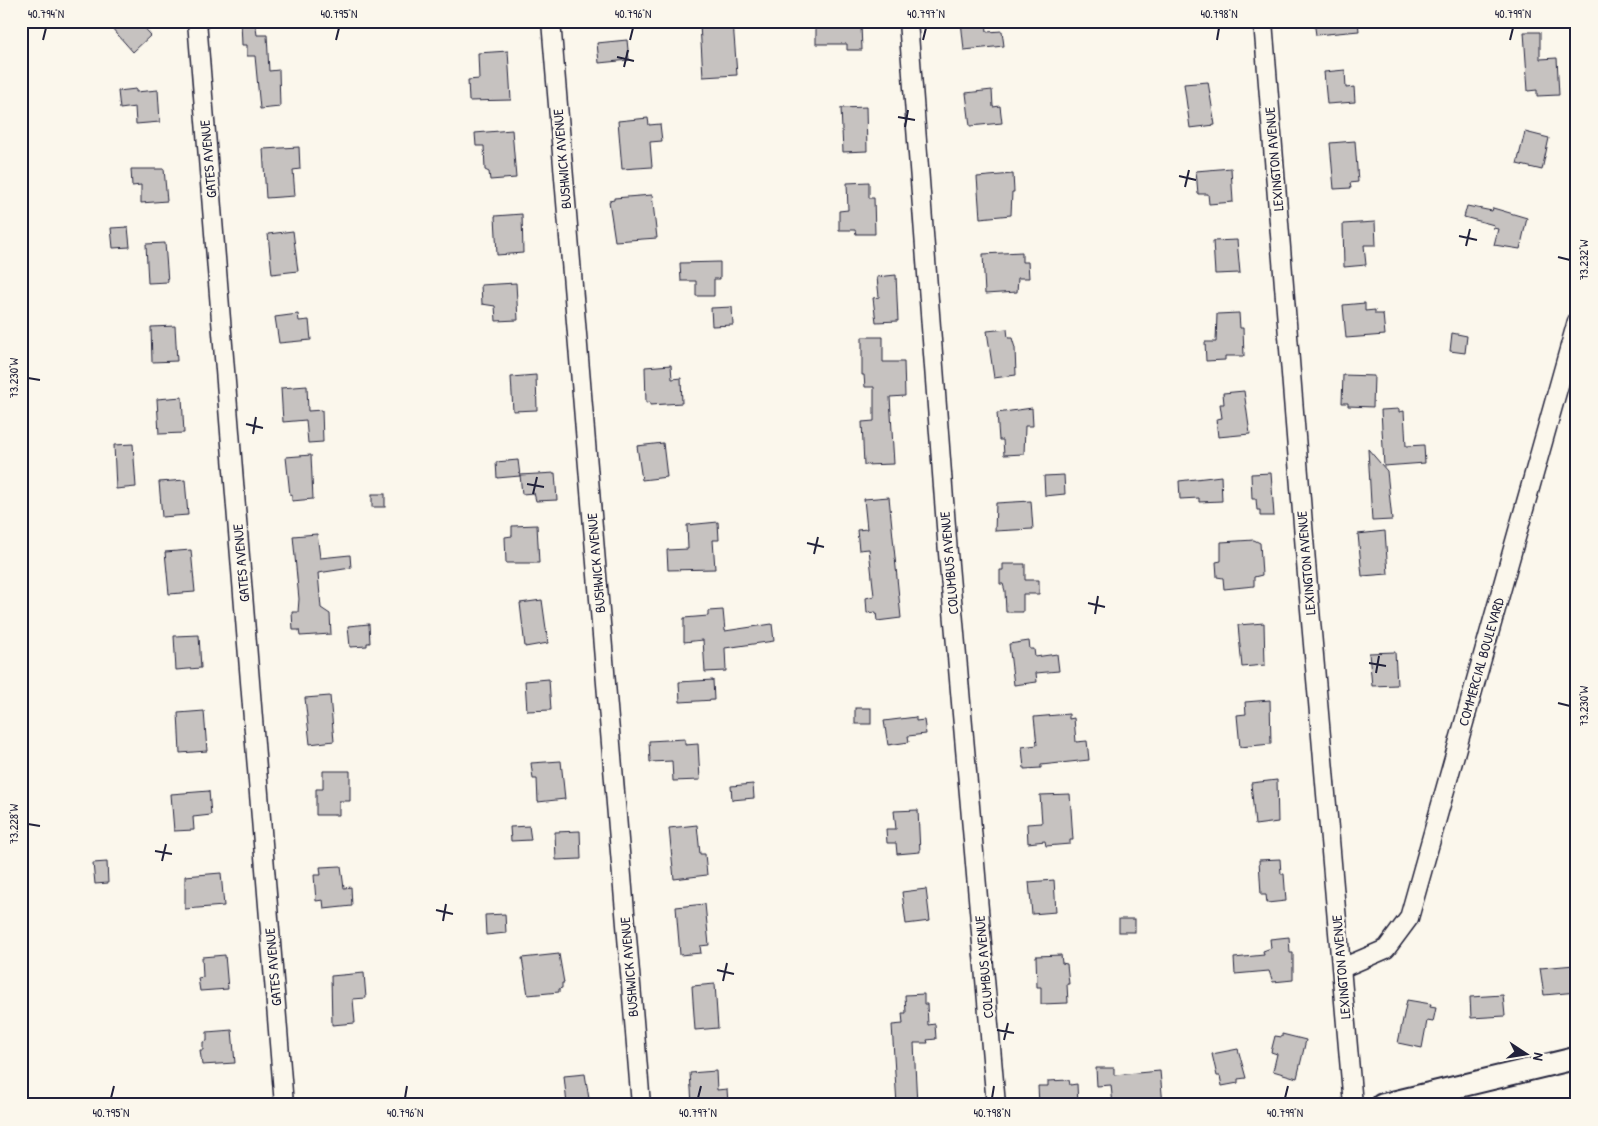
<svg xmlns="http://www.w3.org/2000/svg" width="1598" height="1126" viewBox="0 0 1598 1126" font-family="'Patrick Hand',sans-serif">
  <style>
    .building { fill: #c6c2c0; stroke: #22223b }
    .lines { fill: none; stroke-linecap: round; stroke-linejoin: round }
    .minor-casing { stroke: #22223b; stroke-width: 21 }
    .tertiary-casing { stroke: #22223b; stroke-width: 25 }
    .minor { stroke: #fbf7ec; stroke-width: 18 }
    .tertiary { stroke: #fbf7ec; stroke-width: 21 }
    .ticks { fill: none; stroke: #22223b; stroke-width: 2 }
    .labels { text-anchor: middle; stroke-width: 5; stroke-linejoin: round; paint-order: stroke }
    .street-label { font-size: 14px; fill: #22223b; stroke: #fbf7ec }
    .neatline { fill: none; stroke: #22223b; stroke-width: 2 }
    .ticks-label { font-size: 12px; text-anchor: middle; fill: #22223b }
  </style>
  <rect width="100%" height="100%" fill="#fbf7ec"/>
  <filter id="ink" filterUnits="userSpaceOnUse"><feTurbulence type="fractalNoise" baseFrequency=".02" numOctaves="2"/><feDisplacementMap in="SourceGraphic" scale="10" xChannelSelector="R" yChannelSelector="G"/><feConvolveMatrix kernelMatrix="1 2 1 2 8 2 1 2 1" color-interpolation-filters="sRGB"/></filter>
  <g filter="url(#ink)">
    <!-- building -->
    <g class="building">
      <polygon points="117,21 138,21 151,35 133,52 111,27"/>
      <polygon points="241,21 255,21 257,35 267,35 269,71 279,70 280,107 260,109 255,56 247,56 247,45 242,45"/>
      <polygon points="816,21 832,21 832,26 861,25 862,50 847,50 847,44 816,44"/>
      <polygon points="961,21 986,21 987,32 1002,31 1004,46 964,50"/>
      <polygon points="1314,21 1358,21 1359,31 1316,35"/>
      <polygon points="733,22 737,75 703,77 700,24"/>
      <polygon points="1524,32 1540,32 1540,59 1557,58 1559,95 1537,96 1537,90 1528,91"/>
      <polygon points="627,40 629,60 599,63 597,43"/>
      <polygon points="508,51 511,100 469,101 468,80 479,79 478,53"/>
      <polygon points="1345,70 1346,88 1354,87 1355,102 1327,104 1324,72"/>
      <polygon points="1208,82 1215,125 1190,128 1184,84"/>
      <polygon points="136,89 136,92 158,90 160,122 136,124 135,107 120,109 118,91"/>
      <polygon points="992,90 993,107 1000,106 1002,123 970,126 966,93"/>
      <polygon points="866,107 867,151 843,152 841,108"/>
      <polygon points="648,118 649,125 660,124 662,141 650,142 652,167 622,169 618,121"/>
      <polygon points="512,130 516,178 490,180 489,172 485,170 484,146 476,146 475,133"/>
      <polygon points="1525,132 1549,138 1542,170 1517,164"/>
      <polygon points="1355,141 1358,182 1350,183 1351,188 1334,189 1330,143"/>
      <polygon points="299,147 300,169 293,170 295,196 266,198 263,149"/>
      <polygon points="1231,168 1233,202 1209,204 1208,194 1198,194 1196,171"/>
      <polygon points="131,169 164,169 167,201 141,203 141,185 132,186"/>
      <polygon points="1013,174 1014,192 1012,192 1011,215 980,218 977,177"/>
      <polygon points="869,182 869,198 874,198 875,234 856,234 855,230 839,230 839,211 848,210 847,183"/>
      <polygon points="652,195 657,238 615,241 609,201 614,200 614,198"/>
      <polygon points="1467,206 1492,211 1493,208 1527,218 1520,249 1494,245 1498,229 1493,228 1494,225 1464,217"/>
      <polygon points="522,214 523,253 497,255 495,216"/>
      <polygon points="1375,222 1376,245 1364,245 1366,265 1344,267 1343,224"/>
      <polygon points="128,227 130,247 113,248 111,228"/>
      <polygon points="293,231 298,271 272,274 268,234"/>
      <polygon points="1237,240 1240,273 1215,274 1213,241"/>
      <polygon points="165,243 168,282 148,283 146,244"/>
      <polygon points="1022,252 1022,262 1028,262 1029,278 1018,278 1017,292 985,294 983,254"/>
      <polygon points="720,262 720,279 714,279 714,296 696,296 696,281 681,281 680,263"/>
      <polygon points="896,275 898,321 876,322 873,298 879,297 877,277"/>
      <polygon points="516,283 518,320 496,321 495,306 482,304 481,285"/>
      <polygon points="1365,303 1365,311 1375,310 1375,314 1383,314 1385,335 1346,338 1343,305"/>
      <polygon points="732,307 733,325 712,326 711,308"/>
      <polygon points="1239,313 1240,328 1243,328 1244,356 1225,356 1225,360 1206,361 1205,342 1216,342 1217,314"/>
      <polygon points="298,314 299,321 309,320 311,340 279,343 275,317"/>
      <polygon points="175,326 177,361 152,362 151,327"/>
      <polygon points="1007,329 1008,338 1012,338 1015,348 1016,375 994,378 987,331"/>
      <polygon points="1452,333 1467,336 1465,353 1450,351"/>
      <polygon points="862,337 883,337 883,362 904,362 905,396 890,397 894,464 864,465 862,422 874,421 874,387 865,387 864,375 862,375"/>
      <polygon points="671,365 672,379 681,378 682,403 650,405 650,402 646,403 645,367"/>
      <polygon points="536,375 537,410 513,411 511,377"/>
      <polygon points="1343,375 1374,376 1373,407 1348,406 1348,403 1342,403"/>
      <polygon points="307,386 308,411 322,410 323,442 308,443 306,420 283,422 281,388"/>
      <polygon points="1244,391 1250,434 1218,437 1216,419 1222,418 1220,404 1224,404 1223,393"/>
      <polygon points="182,397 184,433 159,434 157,399"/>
      <polygon points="1032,408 1033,426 1025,426 1024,454 1004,455 1003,440 999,440 997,413"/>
      <polygon points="1399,409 1399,412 1404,411 1406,446 1424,445 1425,463 1384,466 1381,410"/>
      <polygon points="663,443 667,477 642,480 637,446"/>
      <polygon points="133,444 136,487 116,489 114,445"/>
      <polygon points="1368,449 1387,471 1392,520 1372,521"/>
      <polygon points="311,455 313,499 292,501 292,494 290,495 286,457"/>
      <polygon points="518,460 520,476 497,478 496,462"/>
      <polygon points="555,473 557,500 536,501 534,493 522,494 520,475"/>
      <polygon points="1271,473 1274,516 1260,516 1260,510 1257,510 1256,499 1252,499 1251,474"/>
      <polygon points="1064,475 1065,494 1045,496 1044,476"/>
      <polygon points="1221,476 1222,501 1199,502 1199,498 1180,499 1179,481"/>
      <polygon points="185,480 188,515 162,517 159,482"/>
      <rect x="372" y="494" width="13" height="13"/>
      <polygon points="889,497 901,618 877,621 876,612 867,613 866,598 874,596 869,549 859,550 857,530 867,529 864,499"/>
      <polygon points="1031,501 1033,529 995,531 996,503"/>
      <polygon points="718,522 719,540 713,540 715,569 668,570 667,550 688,549 687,525"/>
      <polygon points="537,525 539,563 506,563 505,537 512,536 512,526"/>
      <polygon points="1385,531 1388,574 1362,576 1358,534"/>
      <polygon points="317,534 320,558 350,555 351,568 318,573 321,608 330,614 331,634 300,636 299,630 293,630 292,612 298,612 299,599 293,536"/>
      <polygon points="1254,540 1260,543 1262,575 1254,577 1254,586 1224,589 1223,578 1217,577 1216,562 1221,561 1221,542"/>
      <polygon points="191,550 195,592 169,594 165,552"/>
      <polygon points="1003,564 1025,564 1025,580 1039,580 1039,594 1023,594 1023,612 1006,612 1005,591 1003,584 1000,584 1000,570 1003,570"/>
      <polygon points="542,600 548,643 525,647 520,603"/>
      <polygon points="723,610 725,631 772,624 774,641 725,648 726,671 705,672 703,640 684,642 684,618 708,616 708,611"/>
      <polygon points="1264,623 1265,665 1242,667 1238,625"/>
      <polygon points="369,624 370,643 367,643 367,646 350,647 348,626"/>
      <polygon points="199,635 201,668 176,670 174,636"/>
      <polygon points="1029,641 1030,649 1034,649 1035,657 1057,654 1059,671 1036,673 1037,682 1014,685 1009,644"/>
      <polygon points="1395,652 1397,685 1372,686 1369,653"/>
      <polygon points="549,679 551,710 527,711 525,681"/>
      <polygon points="713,680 714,700 680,702 679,682"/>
      <polygon points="330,696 334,741 310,744 305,698"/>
      <polygon points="1270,700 1271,744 1240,747 1237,715 1246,714 1245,702"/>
      <rect x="855" y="708" width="16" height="16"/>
      <polygon points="204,711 207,751 180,753 178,713"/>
      <polygon points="1069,714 1069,719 1074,718 1076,742 1087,741 1089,760 1041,765 1041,768 1024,769 1022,747 1037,745 1034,717"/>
      <polygon points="916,717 916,721 924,720 926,734 908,736 909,742 888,745 884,721"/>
      <polygon points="685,739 685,745 698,744 700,780 673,781 672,761 650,762 649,741"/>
      <polygon points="561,761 565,799 538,802 537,779 533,779 531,763"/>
      <polygon points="323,771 350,771 350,801 339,801 339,815 316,815 316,789 323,789"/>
      <polygon points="1277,780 1278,822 1255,825 1251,783"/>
      <polygon points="753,784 754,798 732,800 731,786"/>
      <polygon points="209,791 211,815 193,817 194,830 174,831 171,794"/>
      <polygon points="1070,794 1073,840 1070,840 1070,844 1046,846 1045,841 1028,843 1027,824 1042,823 1040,795"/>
      <polygon points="918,810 920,852 897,854 896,843 887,843 886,829 896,829 894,811"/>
      <polygon points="697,825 700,854 705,854 707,875 674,879 669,828"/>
      <polygon points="529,826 531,840 511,841 510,827"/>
      <polygon points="580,831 581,859 556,860 555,832"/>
      <polygon points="1280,859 1281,874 1284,874 1286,901 1267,903 1266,895 1261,895 1259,860"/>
      <polygon points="107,862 108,883 95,884 93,863"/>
      <polygon points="341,866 344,888 351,887 352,906 324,909 323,900 316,901 314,875 321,875 320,867"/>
      <polygon points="221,873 224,906 185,909 185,876"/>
      <polygon points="1054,880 1056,912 1032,914 1029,882"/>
      <polygon points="926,889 930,921 906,924 902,892"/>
      <polygon points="705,904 709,945 700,946 701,953 680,955 676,907"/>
      <polygon points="505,914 506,933 486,935 485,915"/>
      <rect x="1119" y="919" width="16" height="13"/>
      <polygon points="1289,937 1290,953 1293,953 1293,980 1273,982 1269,971 1235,974 1234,958 1264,955 1263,951 1271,948 1270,939"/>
      <polygon points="559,954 564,983 562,983 562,988 559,989 559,992 528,995 522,958"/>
      <polygon points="225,955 228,989 200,991 198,978 203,977 202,957"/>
      <polygon points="1061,955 1062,963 1067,964 1069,984 1067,984 1068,1003 1041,1004 1041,987 1037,987 1036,956"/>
      <polygon points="1575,965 1577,992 1544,995 1540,968"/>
      <polygon points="364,973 366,998 353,999 355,1023 332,1025 331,976"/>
      <polygon points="715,984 718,1028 695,1030 692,986"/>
      <polygon points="924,994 924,1004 927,1004 928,1025 935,1024 936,1039 927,1040 928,1043 914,1043 917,1105 897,1105 892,1025 903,1024 902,1013 906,1013 905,995"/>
      <polygon points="1503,995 1505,1016 1471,1018 1470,997"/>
      <polygon points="1407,1000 1431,1004 1430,1007 1436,1008 1433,1022 1427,1021 1422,1048 1398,1043"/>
      <polygon points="232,1030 235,1063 202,1065 200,1050 203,1050 203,1042 207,1041 207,1032"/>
      <polygon points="1282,1034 1306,1040 1297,1078 1273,1071 1277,1054 1271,1052 1275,1036 1282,1037"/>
      <polygon points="1238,1049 1246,1078 1238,1079 1238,1083 1222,1086 1220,1076 1217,1076 1212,1054"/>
      <polygon points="1096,1068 1114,1068 1114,1075 1160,1071 1163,1105 1113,1105 1111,1085 1097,1086"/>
      <polygon points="716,1071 717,1090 727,1089 728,1103 692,1105 690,1073"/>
      <polygon points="585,1074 590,1105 567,1105 564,1076"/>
      <polygon points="1069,1080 1070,1085 1077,1084 1078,1105 1039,1105 1038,1086 1048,1086 1048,1081"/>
    </g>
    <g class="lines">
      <defs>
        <g id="minor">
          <polyline points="197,21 284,1105"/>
          <polyline points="551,21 641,1105"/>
          <polyline points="908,21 948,553 996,1105"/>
          <polyline points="1263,21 1307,575 1353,1105"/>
          <polyline points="1342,968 1386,949 1409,918 1577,321"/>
        </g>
        <polyline id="tertiary" points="1382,1105 1577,1058"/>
      </defs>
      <!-- minor casing -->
      <use href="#minor" class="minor-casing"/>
      <!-- tertiary casing -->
      <use href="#tertiary" class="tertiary-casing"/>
      <!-- minor -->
      <use href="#minor" class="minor"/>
      <!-- tertiary -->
      <use href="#tertiary" class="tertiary"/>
    </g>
  </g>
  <!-- ticks -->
  <path class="ticks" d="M43,40L46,28M336,40L339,28M630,40L633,28M923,40L926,28M1217,40L1219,28M1510,40L1513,28M617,57L634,61M624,67L628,50M898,117L915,120M905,127L908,110M1179,176L1196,180M1185,187L1189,170M1459,236L1477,240M1466,246L1470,229M1558,257L1570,260M28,378L40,380M246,424L263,428M253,434L256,417M527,484L544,487M533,494L537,477M807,543L824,547M814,554L818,537M1088,603L1105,607M1095,614L1098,596M1369,663L1386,666M1376,673L1379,656M1558,703L1570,706M28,824L40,826M155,851L172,854M162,861L166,844M436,910L453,914M443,921L446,904M717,970L734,974M723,981L727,963M997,1030L1014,1033M1004,1040L1008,1023M111,1098L114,1086M405,1098L407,1086M698,1098L701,1086M992,1098L994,1086M1285,1098L1288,1086"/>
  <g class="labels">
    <!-- street labels -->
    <g class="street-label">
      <text transform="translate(208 159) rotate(-95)" y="5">GATES AVENUE</text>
      <text transform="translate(562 159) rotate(-95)" y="5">BUSHWICK AVENUE</text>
      <text transform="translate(1274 159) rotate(-95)" y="5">LEXINGTON AVENUE</text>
      <text transform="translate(241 563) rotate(-95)" y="5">GATES AVENUE</text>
      <text transform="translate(596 563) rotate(-95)" y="5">BUSHWICK AVENUE</text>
      <text transform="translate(949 563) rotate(-95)" y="5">COLUMBUS AVENUE</text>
      <text transform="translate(1306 563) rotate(-95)" y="5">LEXINGTON AVENUE</text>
      <text transform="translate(1481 662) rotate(-74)" y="5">COMMERCIAL BOULEVARD</text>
      <text transform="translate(273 967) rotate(-95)" y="5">GATES AVENUE</text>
      <text transform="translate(629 967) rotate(-95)" y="5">BUSHWICK AVENUE</text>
      <text transform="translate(984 967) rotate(-95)" y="5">COLUMBUS AVENUE</text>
      <text transform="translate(1341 967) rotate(-95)" y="5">LEXINGTON AVENUE</text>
    </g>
  </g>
  <!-- margin -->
  <rect width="1598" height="1126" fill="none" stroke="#fbf7ec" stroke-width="55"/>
  <!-- north arrow -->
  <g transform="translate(1526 1054) rotate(102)" stroke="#fbf7ec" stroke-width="4" paint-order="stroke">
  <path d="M0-4L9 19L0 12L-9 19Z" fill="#22223b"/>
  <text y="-8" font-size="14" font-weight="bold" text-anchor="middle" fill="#22223b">N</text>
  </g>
  <rect x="28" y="28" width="1542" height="1070" class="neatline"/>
  <g class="ticks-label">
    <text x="46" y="18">40.794°N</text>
    <text x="339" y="18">40.795°N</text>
    <text x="633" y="18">40.796°N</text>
    <text x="926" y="18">40.797°N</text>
    <text x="1219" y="18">40.798°N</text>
    <text x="1513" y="18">40.799°N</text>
    <text transform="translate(1584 260) rotate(-90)" y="4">73.232°W</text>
    <text transform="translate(14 378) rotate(-90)" y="4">73.230°W</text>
    <text transform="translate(1584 706) rotate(-90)" y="4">73.230°W</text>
    <text transform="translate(14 824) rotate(-90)" y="4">73.228°W</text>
    <text x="111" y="1117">40.795°N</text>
    <text x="405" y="1117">40.796°N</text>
    <text x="698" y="1117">40.797°N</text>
    <text x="992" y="1117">40.798°N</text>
    <text x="1285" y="1117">40.799°N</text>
  </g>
</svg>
